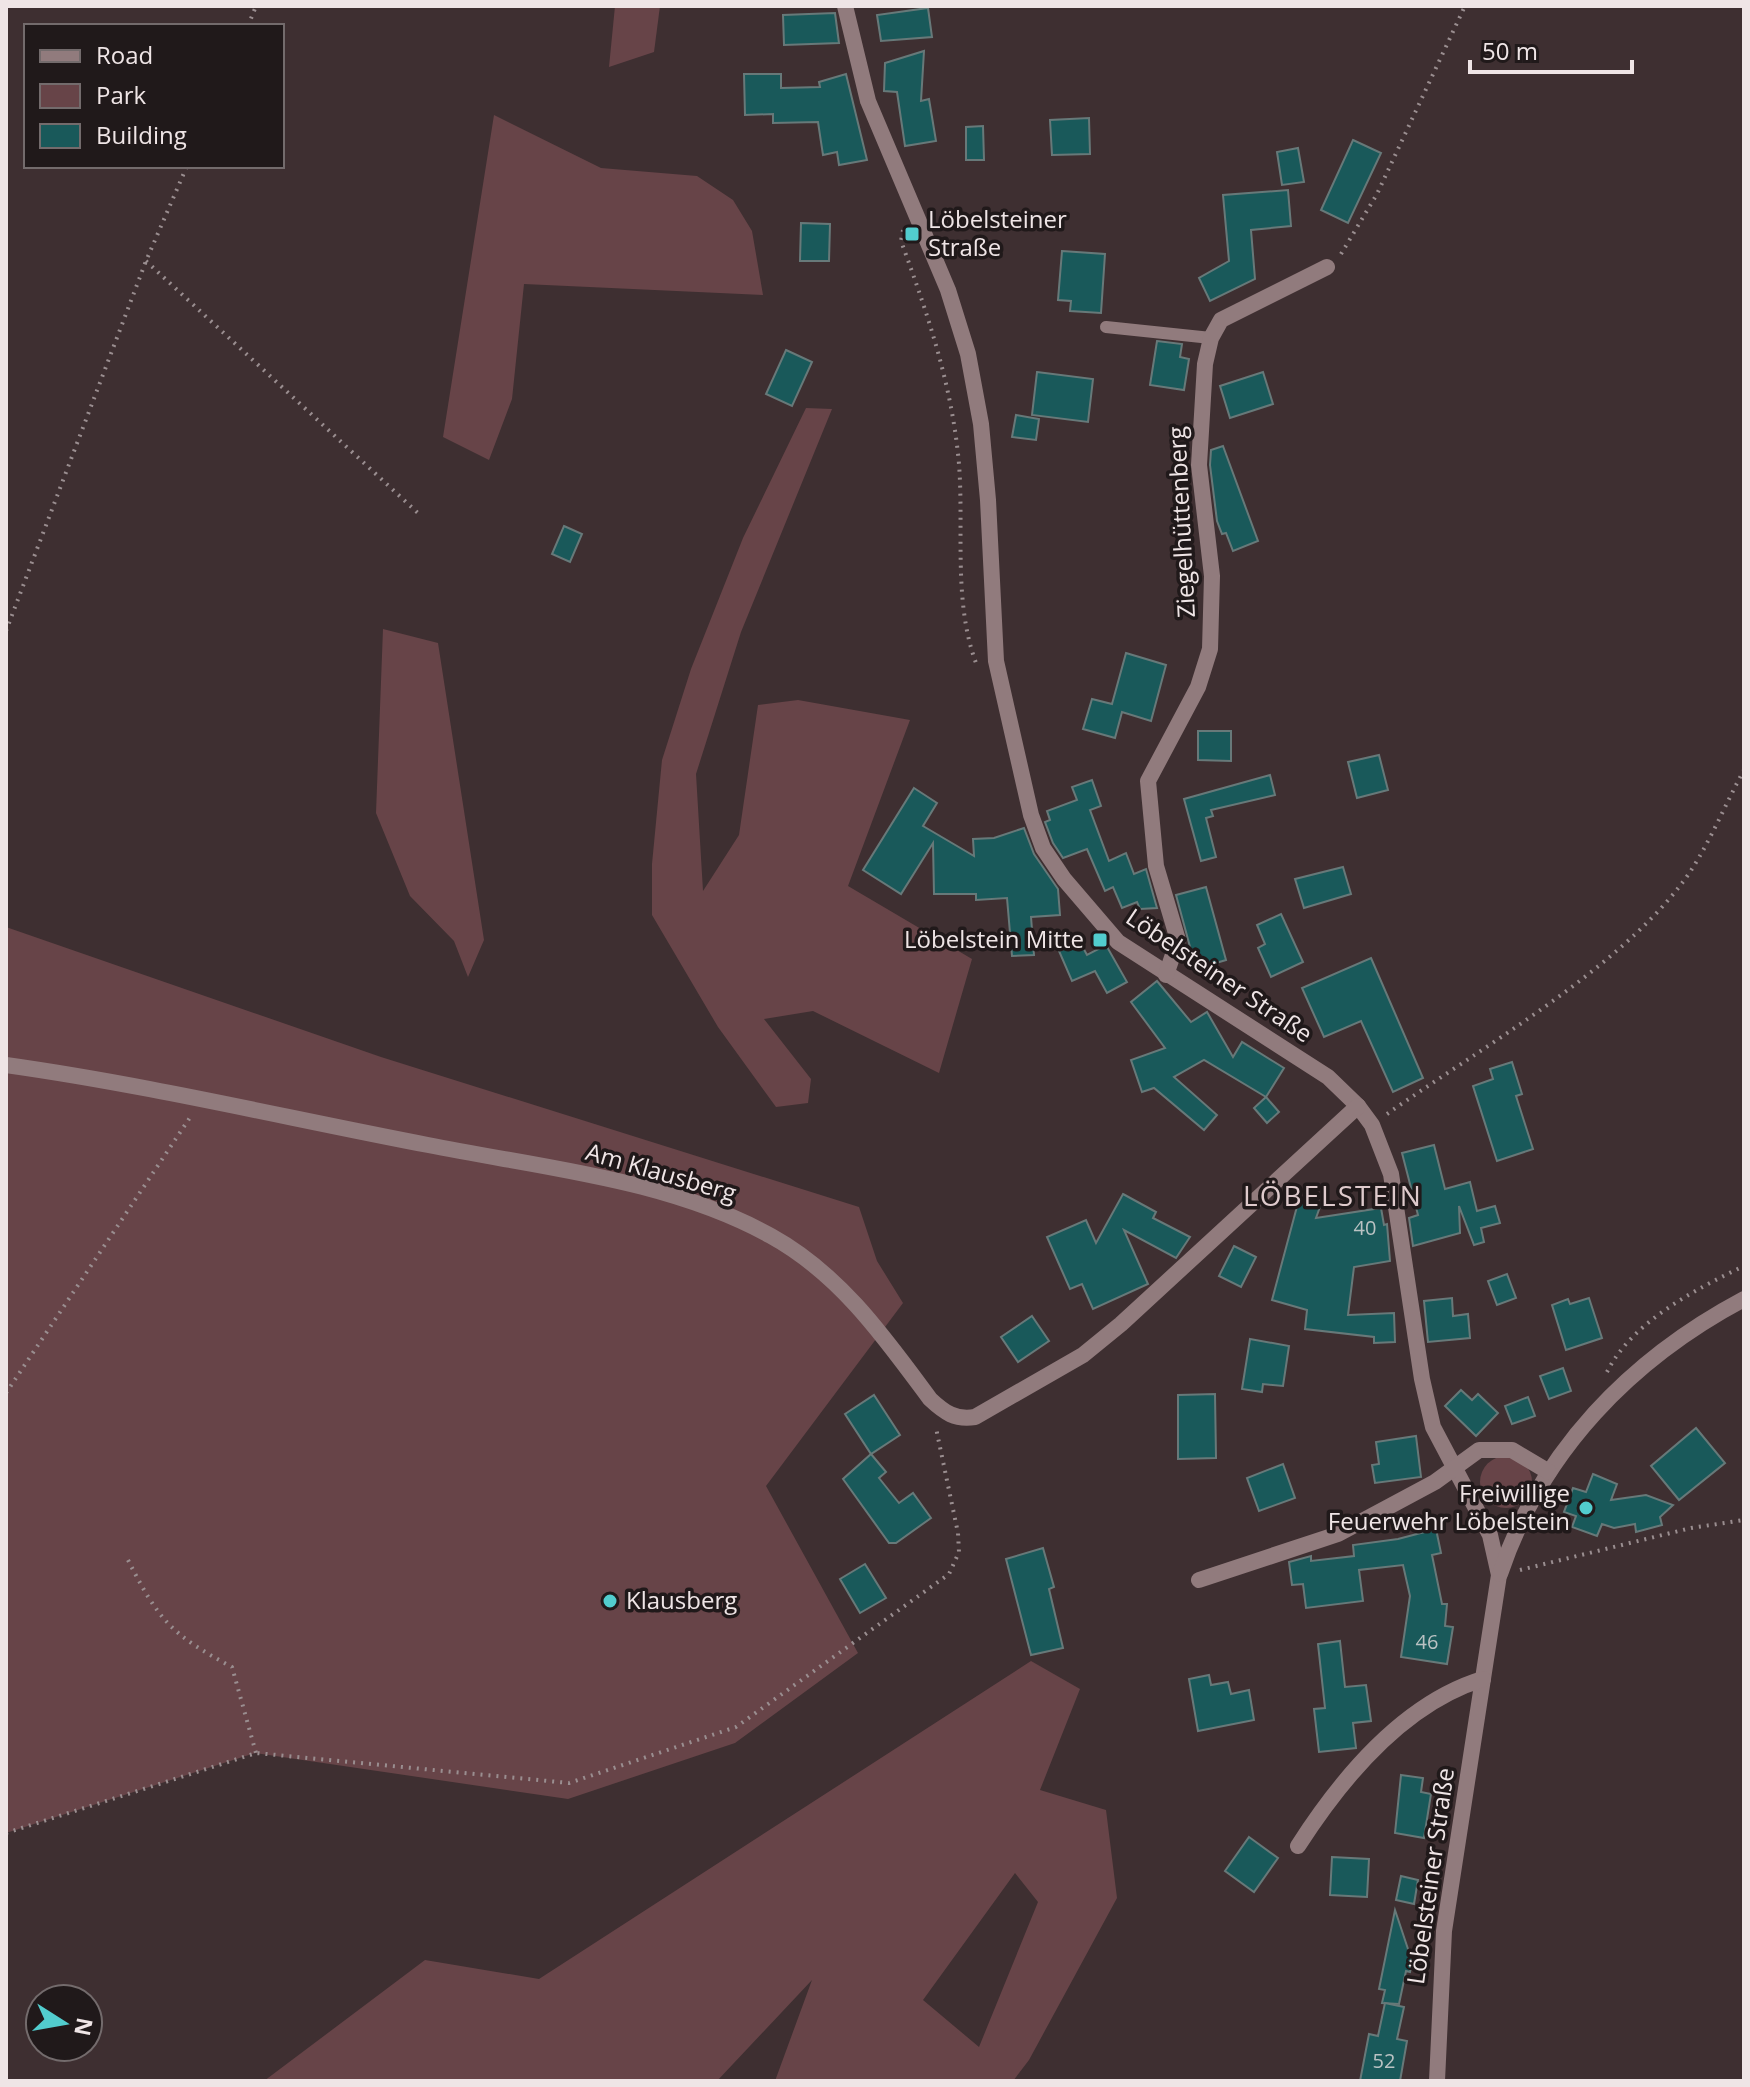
<svg xmlns="http://www.w3.org/2000/svg" width="1750" height="2087" viewBox="0 0 1750 2087" font-family="'Open Sans',sans-serif">
  <style>
    .green { fill: #674448; fill-rule: evenodd }
    .building { fill: #19595a; stroke: #677979; stroke-width: 2 }
    .lines { fill: none; stroke-linecap: round; stroke-linejoin: round }
    .path { stroke: #9a8e90; stroke-width: 4; stroke-dasharray: 2 6; stroke-linecap: butt }
    .lane { stroke: #917b7d; stroke-width: 12 }
    .street { stroke: #917b7d; stroke-width: 16 }
    .poi-dot { fill: #52cdce; stroke: #20191a; stroke-width: 3 }
    .labels { text-anchor: middle; stroke-width: 7; stroke-linejoin: round; paint-order: stroke }
    .number-label { font-size: 20px; fill: #bac2c3 }
    .poi-label { font-size: 24px; fill: #efe5e6; stroke: #20191a; text-anchor: start }
    .street-label { font-size: 24px; fill: #efe5e6; stroke: #20191a }
    .quarter-label { font-size: 28px; letter-spacing: 2px; fill: #decacc; stroke: #20191a }
  </style>
  <rect width="100%" height="100%" fill="#3e2f31"/>
  <!-- green -->
  <g class="green">
    <polygon points="615,6 660,6 654,52 609,67"/>
    <polygon points="494,115 601,168 697,176 733,200 752,231 763,295 524,284 512,399 489,460 443,437"/>
    <polygon points="806,408 832,409 741,632 696,774 703,891 739,835 758,705 798,700 910,720 848,886 972,959 939,1073 813,1011 764,1019 811,1079 808,1103 776,1107 718,1027 652,915 652,864 662,760 691,669 743,538"/>
    <polygon points="383,629 438,643 484,940 468,977 454,941 410,896 376,813"/>
    <polygon points="6,927 381,1057 859,1207 877,1261 903,1303 766,1486 858,1653 735,1743 568,1799 255,1753 6,1833"/>
    <circle cx="1506" cy="1482" r="26"/>
    <path d="M1031,1661L1080,1689L1040,1790L1106,1810L1117,1898L1029,2060L1013,2081H775L812,1980L717,2081H264L425,1960L539,1979ZM1015,1873L1038,1902L979,2047L923,2000Z"/>
  </g>
  <!-- building -->
  <g class="building">
    <polygon points="928,8 932,37 881,41 877,15"/>
    <polygon points="835,13 839,43 784,45 783,15"/>
    <polygon points="924,51 921,101 929,99 936,141 905,146 897,92 884,91 885,63"/>
    <polygon points="744,74 781,74 781,88 820,87 819,82 846,74 867,160 839,165 837,152 823,155 818,122 773,123 773,114 745,115"/>
    <polygon points="1089,118 1090,154 1052,155 1050,120"/>
    <polygon points="983,126 984,160 966,160 966,127"/>
    <polygon points="1353,140 1381,153 1348,223 1321,210"/>
    <polygon points="1298,148 1304,182 1282,185 1277,152"/>
    <polygon points="1288,190 1291,226 1251,230 1255,279 1210,301 1199,278 1229,261 1223,195"/>
    <polygon points="801,223 830,224 829,261 800,261"/>
    <polygon points="1062,251 1105,254 1101,313 1070,311 1071,301 1058,300"/>
    <polygon points="1157,341 1182,344 1180,357 1189,359 1184,390 1150,385"/>
    <polygon points="786,350 812,362 792,406 766,394"/>
    <polygon points="1037,372 1093,379 1088,422 1032,415"/>
    <polygon points="1263,372 1273,404 1230,418 1220,386"/>
    <polygon points="1016,415 1039,419 1036,440 1012,437"/>
    <polygon points="1223,446 1258,541 1233,551 1226,533 1222,534 1217,521 1210,465 1211,450"/>
    <polygon points="564,526 582,534 570,562 552,554"/>
    <polygon points="1126,653 1166,665 1151,721 1122,712 1115,738 1083,729 1092,699 1112,704"/>
    <polygon points="1198,731 1231,731 1231,761 1198,760"/>
    <polygon points="1379,755 1388,790 1357,798 1348,762"/>
    <polygon points="1270,775 1275,795 1211,810 1213,816 1206,818 1216,857 1201,861 1184,799"/>
    <polygon points="1092,780 1101,806 1090,810 1109,861 1126,853 1134,874 1146,869 1157,908 1140,909 1137,902 1122,908 1113,887 1105,891 1087,849 1063,858 1053,843 1045,822 1050,820 1047,811 1077,800 1072,787"/>
    <polygon points="914,788 937,803 923,826 974,856 973,839 994,838 1024,828 1034,854 1058,889 1060,915 1031,917 1034,955 1012,956 1007,898 976,900 976,894 934,894 933,843 901,894 863,870"/>
    <polygon points="1343,867 1351,894 1304,908 1295,879"/>
    <polygon points="1206,887 1226,960 1196,969 1176,895"/>
    <polygon points="1281,914 1303,962 1271,977 1258,948 1265,944 1257,925"/>
    <polygon points="1080,942 1087,955 1106,945 1127,982 1107,993 1095,971 1072,981 1059,951"/>
    <polygon points="1371,958 1423,1078 1393,1092 1361,1021 1324,1037 1302,988"/>
    <polygon points="1157,981 1191,1022 1207,1012 1233,1057 1242,1042 1284,1068 1266,1097 1204,1060 1174,1077 1217,1115 1204,1130 1154,1088 1142,1092 1131,1060 1165,1048 1131,1002"/>
    <polygon points="1512,1062 1522,1094 1516,1096 1533,1149 1497,1161 1473,1086 1493,1079 1490,1069"/>
    <polygon points="1266,1097 1279,1112 1267,1123 1254,1108"/>
    <polygon points="1434,1145 1445,1189 1470,1182 1477,1211 1495,1206 1500,1223 1481,1228 1484,1242 1474,1245 1459,1206 1460,1233 1413,1246 1409,1218 1418,1215 1402,1153"/>
    <polygon points="1123,1194 1156,1212 1153,1218 1190,1237 1176,1258 1124,1230 1148,1284 1093,1309 1082,1284 1070,1289 1047,1237 1086,1220 1096,1243"/>
    <polygon points="1299,1199 1321,1204 1316,1218 1381,1208 1384,1225 1387,1224 1390,1261 1354,1267 1348,1315 1394,1313 1395,1342 1374,1343 1374,1337 1305,1329 1307,1310 1272,1300"/>
    <polygon points="1234,1246 1256,1257 1241,1287 1219,1276"/>
    <polygon points="1507,1274 1516,1298 1497,1305 1488,1281"/>
    <polygon points="1452,1298 1453,1316 1468,1314 1470,1338 1428,1342 1424,1301"/>
    <polygon points="1589,1298 1602,1338 1566,1350 1552,1305 1568,1299 1570,1304"/>
    <polygon points="1032,1316 1049,1341 1018,1362 1001,1337"/>
    <polygon points="1250,1339 1289,1346 1283,1386 1263,1384 1262,1392 1242,1389"/>
    <polygon points="1563,1368 1571,1391 1549,1399 1540,1376"/>
    <polygon points="1461,1390 1472,1400 1478,1394 1498,1413 1476,1436 1445,1406"/>
    <polygon points="1215,1394 1216,1458 1178,1459 1178,1395"/>
    <polygon points="874,1395 900,1435 871,1454 845,1414"/>
    <polygon points="1528,1397 1535,1416 1512,1424 1505,1406"/>
    <polygon points="1696,1428 1725,1463 1679,1500 1651,1466"/>
    <polygon points="1416,1436 1421,1477 1375,1483 1372,1465 1379,1464 1376,1442"/>
    <polygon points="871,1454 886,1472 879,1478 899,1503 913,1493 931,1518 896,1543 889,1543 843,1479"/>
    <polygon points="1283,1464 1295,1498 1259,1511 1247,1478"/>
    <polygon points="1593,1474 1617,1484 1611,1500 1646,1495 1673,1505 1660,1517 1662,1525 1636,1532 1635,1524 1614,1528 1602,1524 1597,1536 1572,1527 1576,1516 1564,1512 1573,1488 1586,1492"/>
    <polygon points="1436,1529 1441,1553 1432,1555 1442,1604 1447,1604 1445,1626 1453,1627 1447,1664 1401,1657 1410,1596 1403,1565 1359,1570 1363,1601 1306,1608 1303,1584 1292,1585 1289,1562 1311,1556 1311,1561 1354,1556 1353,1545 1398,1539"/>
    <polygon points="1043,1548 1054,1587 1049,1589 1063,1648 1031,1655 1006,1559"/>
    <polygon points="865,1564 886,1598 860,1613 840,1579"/>
    <polygon points="1340,1641 1345,1687 1366,1685 1371,1721 1353,1723 1356,1748 1319,1752 1314,1709 1325,1708 1318,1644"/>
    <polygon points="1209,1675 1211,1685 1228,1682 1231,1694 1249,1690 1254,1720 1198,1731 1189,1679"/>
    <polygon points="1401,1775 1423,1778 1421,1792 1431,1794 1424,1838 1395,1833"/>
    <polygon points="1249,1837 1278,1858 1254,1892 1225,1871"/>
    <polygon points="1332,1857 1369,1859 1367,1897 1330,1895"/>
    <polygon points="1401,1876 1418,1880 1414,1904 1396,1900"/>
    <polygon points="1395,1910 1412,1961 1410,1972 1406,1971 1399,2004 1382,2003 1385,1990 1379,1989"/>
    <polygon points="1385,2003 1404,2007 1397,2039 1407,2041 1400,2081 1360,2081 1369,2034 1378,2036"/>
  </g>
  <g class="lines">
    <!-- path -->
    <g class="path">
      <polyline points="248,26 256,6"/>
      <path d="M903,230L901,241C928,315 952,385 959,464C964,529 953,601 976,663"/>
      <polyline points="1341,254 1377,194 1465,6"/>
      <polyline points="146,261 419,514"/>
      <polyline points="6,631 146,261 187,166"/>
      <path d="M1387,1114C1478,1050 1612,973 1679,887C1705,855 1724,806 1744,770"/>
      <path d="M1607,1372C1632,1322 1694,1290 1744,1266"/>
      <polyline points="6,1393 191,1116"/>
      <path d="M128,1560C159,1621 172,1635 232,1667L256,1753"/>
      <polyline points="1520,1570 1691,1528 1744,1520"/>
      <polyline points="6,1833 256,1753 569,1783 736,1727 949,1574 959,1552 958,1533 936,1428"/>
    </g>
    <!-- lane -->
    <polyline class="lane" points="1106,327 1211,338"/>
    <!-- street -->
    <g class="street">
      <polyline points="845,6 868,101 948,290 968,354 981,424 988,500 996,661 1031,815 1043,848 1064,879 1118,942 1328,1077 1358,1106 1372,1125 1391,1174 1422,1379 1433,1427 1490,1535 1499,1575 1444,1931 1437,2081"/>
      <polyline points="1166,975 1178,940 1156,866 1148,781 1198,687 1210,649 1212,576 1199,465 1205,364 1211,338 1221,320 1327,267"/>
      <path d="M6,1065C148,1085 287,1118 428,1145C542,1168 668,1179 771,1236C840,1274 885,1338 930,1399C945,1413 955,1420 975,1417L1083,1355L1121,1324L1358,1106"/>
      <path d="M1500,1574C1541,1451 1631,1359 1744,1299"/>
      <polyline points="1199,1580 1338,1534 1435,1482 1479,1450 1512,1450 1549,1472"/>
      <path d="M1298,1846C1341,1779 1404,1703 1483,1679"/>
    </g>
  </g>
  <!-- markers -->
  <g class="poi-dot">
    <rect x="904" y="226" width="16" height="16" rx="4"/>
    <rect x="1092" y="932" width="16" height="16" rx="4"/>
    <circle cx="1586" cy="1508" r="8"/>
    <circle cx="610" cy="1601" r="8"/>
  </g>
  <g class="labels">
    <!-- number labels -->
    <g class="number-label">
      <text x="1365" y="1235">40</text>
      <text x="1427" y="1649">46</text>
      <text x="1384" y="2068">52</text>
    </g>
    <!-- poi labels -->
    <g class="poi-label">
      <text x="928" y="228">Löbelsteiner<tspan x="928" dy="28">Straße</tspan></text>
      <text x="1084" y="948" text-anchor="end">Löbelstein Mitte</text>
      <text x="1570" y="1502" text-anchor="end">Freiwillige<tspan x="1570" dy="28">Feuerwehr Löbelstein</tspan></text>
      <text x="626" y="1609">Klausberg</text>
    </g>
    <!-- street labels -->
    <g class="street-label">
      <text transform="translate(1182 522) rotate(-93)" y="8">Ziegelhüttenberg</text>
      <text transform="translate(1219 976) rotate(34)" y="8">Löbelsteiner Straße</text>
      <text transform="translate(661 1173) rotate(16)" y="8">Am Klausberg</text>
      <text transform="translate(1431 1876) rotate(-82)" y="8">Löbelsteiner Straße</text>
    </g>
    <!-- quarter labels -->
    <g class="quarter-label">
      <text x="1333" y="1206">LÖBELSTEIN</text>
    </g>
  </g>
  <!-- border -->
  <rect width="1750" height="2087" fill="none" stroke="#efe5e6" stroke-width="16"/>
  <!-- legend -->
  <rect x="24" y="24" width="260" height="144" fill="#20191a" stroke="#736b6c" stroke-width="2"/>
  <rect x="40" y="50" width="40" height="12" fill="#917b7d" stroke="#736b6c" stroke-width="2"/>
  <text x="96" y="64" font-size="24" fill="#efe5e6">Road</text>
  <rect x="40" y="84" width="40" height="24" fill="#674448" stroke="#736b6c" stroke-width="2"/>
  <text x="96" y="104" font-size="24" fill="#efe5e6">Park</text>
  <rect x="40" y="124" width="40" height="24" fill="#19595a" stroke="#736b6c" stroke-width="2"/>
  <text x="96" y="144" font-size="24" fill="#efe5e6">Building</text>
  <!-- north arrow -->
  <g transform="translate(64 2023) rotate(101)"><circle r="38" fill="#20191a" stroke="#736b6c" stroke-width="2"/>
  <path d="M0-6L14 30L0 20L-14 30Z" fill="#52cdce"/>
  <text y="-12" font-size="22" font-weight="bold" text-anchor="middle" fill="#efe5e6">N</text>
  </g>
  <!-- scale -->
  <path d="M1470 60v12h162v-12" fill="none" stroke="#efe5e6" stroke-width="4"/>
  <text x="1482" y="60" font-size="24" fill="#efe5e6" stroke="#20191a" stroke-width="6" paint-order="stroke">50 m</text>
</svg>
